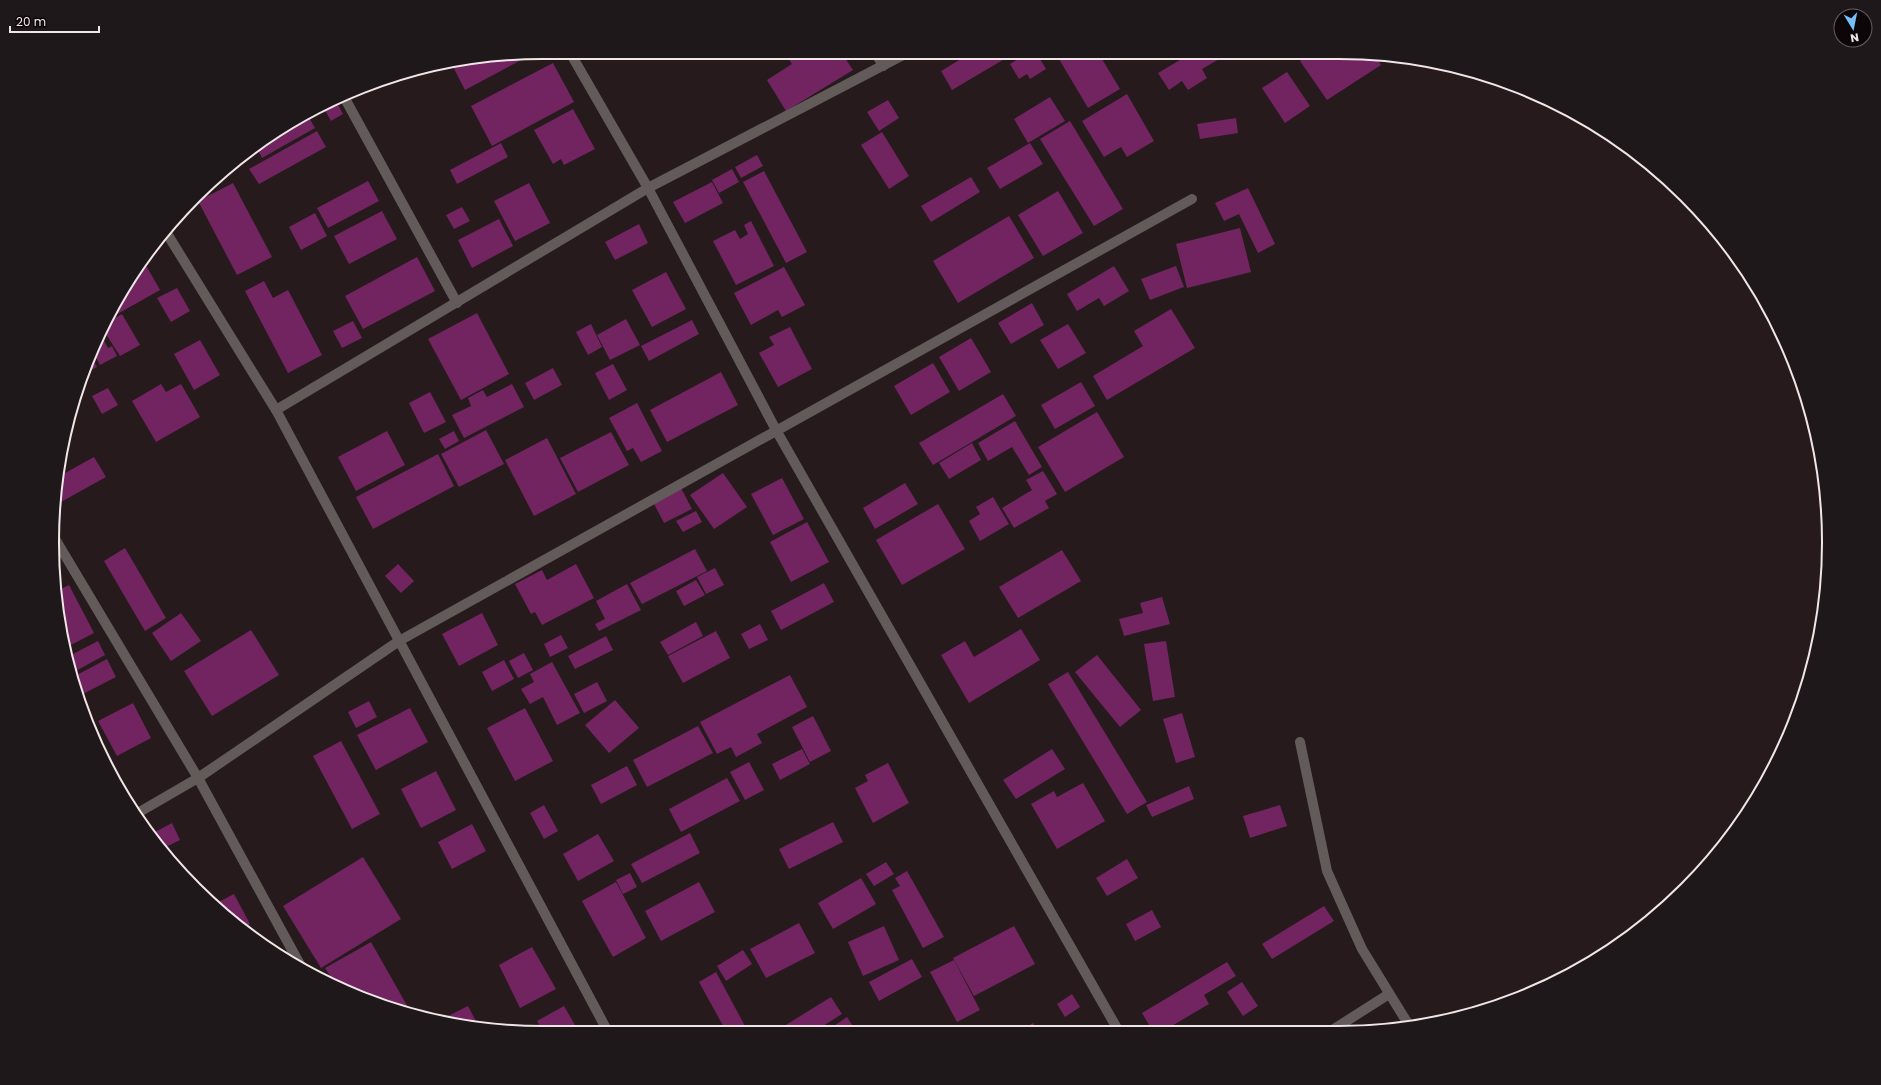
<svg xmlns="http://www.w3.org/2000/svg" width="1881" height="1085" viewBox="0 0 1881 1085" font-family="Poppins,sans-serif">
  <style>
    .building { fill: #712460 }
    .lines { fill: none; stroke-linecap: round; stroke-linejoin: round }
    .street { stroke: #625b5a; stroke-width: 10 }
    .rim { fill: none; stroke: #f0e6e8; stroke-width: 2 }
  </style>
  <rect width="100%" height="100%" fill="#261a1d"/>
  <!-- building -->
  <g class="building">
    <polygon points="1312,53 1370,53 1374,54 1381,65 1327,100 1300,61"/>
    <polygon points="969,54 1013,54 952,90 941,71"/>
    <polygon points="1015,54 1037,54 1046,69 1030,79 1027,74 1019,79 1010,64 1018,59"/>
    <polygon points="1067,54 1099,54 1120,89 1088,108 1059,59"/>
    <polygon points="1190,54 1228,54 1202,69 1207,78 1188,90 1182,81 1169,90 1158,73"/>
    <polygon points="786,55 843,55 853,70 786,111 767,80 792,64"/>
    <polygon points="478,56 522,56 523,59 465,90 451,63"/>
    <polygon points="1387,56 1398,58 1391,62"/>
    <polygon points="553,63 574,102 492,146 471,106"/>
    <polygon points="413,71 402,79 399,75 408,73"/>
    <polygon points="1287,72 1310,106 1285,123 1262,88"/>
    <polygon points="1127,94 1154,141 1127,157 1121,147 1104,157 1082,121"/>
    <polygon points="1050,97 1065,121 1028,143 1014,119"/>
    <polygon points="335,99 343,114 331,121 322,105"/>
    <polygon points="888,100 899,118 879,131 867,112"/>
    <polygon points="573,109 595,149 564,165 561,159 553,164 534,130"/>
    <polygon points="307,114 315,128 262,158 256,146"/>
    <polygon points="1236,118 1238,133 1200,139 1197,124"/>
    <polygon points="1070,121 1123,209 1094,226 1040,139"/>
    <polygon points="317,131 326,147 259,184 249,169"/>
    <polygon points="882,132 909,176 889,189 861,145"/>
    <polygon points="501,143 508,157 457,184 450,170"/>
    <polygon points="1030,143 1043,164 1000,189 987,168"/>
    <polygon points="757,155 763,166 741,178 735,167"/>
    <polygon points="732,169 739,182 719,193 712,180"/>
    <polygon points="764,171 807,252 786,263 743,182"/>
    <polygon points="971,177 980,192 931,222 921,206"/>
    <polygon points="368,181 379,201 328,228 317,208"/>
    <polygon points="712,182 723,203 685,223 673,202"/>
    <polygon points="233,183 272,257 237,275 198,201"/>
    <polygon points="529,183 550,223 515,241 494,201"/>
    <polygon points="1248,188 1275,244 1258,253 1239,214 1224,221 1215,203"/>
    <polygon points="1058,191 1083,233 1043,256 1018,215"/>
    <polygon points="462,207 470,221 454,229 446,215"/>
    <polygon points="382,211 397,239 349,264 334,236"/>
    <polygon points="315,213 327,236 301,250 289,227"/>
    <polygon points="1009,216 1034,258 958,303 933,261"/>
    <polygon points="499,219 513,246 472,268 458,240"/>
    <polygon points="751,221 774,266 736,285 713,241 735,230 740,239 748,234 744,225"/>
    <polygon points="639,224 648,243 615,260 605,242"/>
    <polygon points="1240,228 1251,272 1187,288 1176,244"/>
    <polygon points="417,257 435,291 363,329 345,296"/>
    <polygon points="143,260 160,290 105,321 135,270"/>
    <polygon points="1114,266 1129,291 1104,306 1099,298 1077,311 1067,294"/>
    <polygon points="1176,266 1184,287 1150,300 1141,279"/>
    <polygon points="784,267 805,305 782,317 778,310 751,325 734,293"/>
    <polygon points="666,272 686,309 652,327 632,290"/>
    <polygon points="264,281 273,298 288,290 322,355 288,373 245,291"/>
    <polygon points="177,288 190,311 171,322 157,298"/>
    <polygon points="1032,303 1044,325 1011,344 998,323"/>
    <polygon points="1171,309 1195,348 1107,400 1093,376 1143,346 1134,331"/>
    <polygon points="477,313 509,374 461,400 428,339"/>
    <polygon points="122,314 140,345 120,356 102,328 103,325"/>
    <polygon points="626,319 640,345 610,360 597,335"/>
    <polygon points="692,320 699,334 649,361 641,346"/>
    <polygon points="353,321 362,338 342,348 333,331"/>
    <polygon points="591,324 602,347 588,355 576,332"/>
    <polygon points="1068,324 1086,353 1058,369 1040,340"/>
    <polygon points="790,327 812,369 778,387 759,353 774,345 769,337"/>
    <polygon points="100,333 108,348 112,346 117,356 100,365 93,352"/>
    <polygon points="971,338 991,372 959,391 939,357"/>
    <polygon points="200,340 220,375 194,390 174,354"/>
    <polygon points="91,357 97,367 84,374 90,360"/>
    <polygon points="933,363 950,392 911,415 894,386"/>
    <polygon points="613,364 627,390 609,400 595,373"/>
    <polygon points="553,368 562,385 534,400 525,383"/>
    <polygon points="721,372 738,405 667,442 650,410"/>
    <polygon points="1081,382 1095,406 1055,429 1041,405"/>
    <polygon points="161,384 166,392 181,384 200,417 156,442 132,401"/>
    <polygon points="512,384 524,407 464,438 452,415 471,406 468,398 483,390 487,397"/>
    <polygon points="108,388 118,405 102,414 92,396"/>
    <polygon points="430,392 446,422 424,433 409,403"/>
    <polygon points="1003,394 1016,416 933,465 919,443"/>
    <polygon points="637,403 662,451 641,462 633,448 627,451 609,418"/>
    <polygon points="1097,412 1124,457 1065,492 1038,447"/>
    <polygon points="1015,421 1042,467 1029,475 1012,447 988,461 978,443"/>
    <polygon points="486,430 504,464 459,487 441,454"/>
    <polygon points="387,431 405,465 356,491 338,457"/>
    <polygon points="454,431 459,441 445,449 439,439"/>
    <polygon points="611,432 629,465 578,492 560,458"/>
    <polygon points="547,438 576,494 534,516 505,460"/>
    <polygon points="972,443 981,460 949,479 939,463"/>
    <polygon points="438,454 454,486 373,529 356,497"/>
    <polygon points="94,457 106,477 61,502 56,493 56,478"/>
    <polygon points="1043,471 1057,494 1045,501 1049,508 1014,528 1002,508 1032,490 1026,480"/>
    <polygon points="723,473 747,507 714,529 690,495"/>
    <polygon points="782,478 804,519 773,535 751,494"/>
    <polygon points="905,483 918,504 875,529 863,508"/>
    <polygon points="681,488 692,509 664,523 653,502"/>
    <polygon points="993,497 1009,524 980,541 969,521 980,514 976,507"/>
    <polygon points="938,504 965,549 902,585 876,540"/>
    <polygon points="696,511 702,522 683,532 676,521"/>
    <polygon points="807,522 829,562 791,582 770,542"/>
    <polygon points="125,548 166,618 145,631 104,561"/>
    <polygon points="695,549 707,571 642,604 630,583"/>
    <polygon points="1062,550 1081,581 1018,618 999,587"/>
    <polygon points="398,564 414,581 401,593 385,576"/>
    <polygon points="576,564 594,598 542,625 535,612 531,614 515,584 542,570 547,580"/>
    <polygon points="715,568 724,585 706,594 697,577"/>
    <polygon points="696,580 705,595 684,606 676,591"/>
    <polygon points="824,583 834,602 781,630 771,611"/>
    <polygon points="627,584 641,610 599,631 595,624 605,619 596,601"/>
    <polygon points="69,585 94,633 65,648 61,638 55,592"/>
    <polygon points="1162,597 1170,624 1124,636 1119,619 1143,613 1140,603"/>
    <polygon points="181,613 201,641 171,661 152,633"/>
    <polygon points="482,613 498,645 459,666 442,634"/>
    <polygon points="696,622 703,636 668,655 660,642"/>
    <polygon points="760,624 768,640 749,649 741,634"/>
    <polygon points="1021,629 1040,660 969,703 941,655 965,641 974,657"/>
    <polygon points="251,630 279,675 212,716 184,671"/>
    <polygon points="716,631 730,658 683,683 668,656"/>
    <polygon points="561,635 568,648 550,657 544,644"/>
    <polygon points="606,636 613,650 575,669 568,656"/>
    <polygon points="98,641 105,655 72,673 67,657"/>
    <polygon points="1166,641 1175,697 1153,701 1144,644"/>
    <polygon points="524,653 533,670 518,678 509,661"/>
    <polygon points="1097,655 1141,710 1120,727 1075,672"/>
    <polygon points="107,659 116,677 79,696 73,677"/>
    <polygon points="504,660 514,679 492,691 482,672"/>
    <polygon points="552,662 580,713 557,725 543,697 530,704 521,689 534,682 530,674"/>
    <polygon points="1068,672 1147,802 1127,814 1048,684"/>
    <polygon points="790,675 807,707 757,734 762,743 736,757 731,747 717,754 700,722"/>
    <polygon points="597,682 607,701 584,713 574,694"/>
    <polygon points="615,700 639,728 609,753 585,725"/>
    <polygon points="369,701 377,717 356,728 348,712"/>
    <polygon points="133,703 151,738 117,756 98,721"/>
    <polygon points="410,708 428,742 376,770 357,735"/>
    <polygon points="525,708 553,761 515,781 487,728"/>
    <polygon points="1182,713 1195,757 1176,763 1163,719"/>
    <polygon points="813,716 831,751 810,762 792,727"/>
    <polygon points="698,726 713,753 647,787 633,760"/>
    <polygon points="341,741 380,814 352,829 313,756"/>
    <polygon points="802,749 810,764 780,780 772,764"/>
    <polygon points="1052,749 1065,769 1016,799 1003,780"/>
    <polygon points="749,762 764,790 745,800 730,772"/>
    <polygon points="888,763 909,803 873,823 855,788 868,781 865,775"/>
    <polygon points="627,766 637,785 601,804 591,785"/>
    <polygon points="436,771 456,810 421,828 401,789"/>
    <polygon points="727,778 740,801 681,832 669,809"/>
    <polygon points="1083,783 1105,821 1057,849 1031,804 1054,791 1057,797"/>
    <polygon points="1189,786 1194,799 1152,817 1146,805"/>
    <polygon points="544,805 558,831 544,839 530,813"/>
    <polygon points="1280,805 1287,826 1250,838 1243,816"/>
    <polygon points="833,822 843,842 789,869 779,849"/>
    <polygon points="172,823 180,840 162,849 151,834"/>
    <polygon points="472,824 486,851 452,869 438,842"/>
    <polygon points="690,833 700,853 642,883 631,864"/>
    <polygon points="598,834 614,861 578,881 563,854"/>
    <polygon points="363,857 401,919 321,968 283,906"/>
    <polygon points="1127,859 1138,878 1107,896 1096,878"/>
    <polygon points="886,862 894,874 874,886 866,874"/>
    <polygon points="907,871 944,937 923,948 892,890 900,886 895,878"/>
    <polygon points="630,873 637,887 623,894 616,880"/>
    <polygon points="861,878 876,904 833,929 818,903"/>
    <polygon points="616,882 646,938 613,957 582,901"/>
    <polygon points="699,882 715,912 661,941 645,911"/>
    <polygon points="234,894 250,924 242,928 213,905"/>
    <polygon points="1324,906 1334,921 1272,959 1262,944"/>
    <polygon points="1152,910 1161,927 1135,941 1126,924"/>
    <polygon points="799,923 815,953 766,978 750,949"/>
    <polygon points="884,926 899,960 863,976 848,942"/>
    <polygon points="1014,926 1035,964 974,996 953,958"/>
    <polygon points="371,942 409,1009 405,1012 335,983 325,968"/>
    <polygon points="532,947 556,989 520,1008 499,965"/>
    <polygon points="743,950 752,964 726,981 717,966"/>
    <polygon points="912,959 922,977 879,1001 869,982"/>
    <polygon points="954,960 980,1010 957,1022 930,972"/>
    <polygon points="1227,962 1236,976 1204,995 1209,1004 1165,1030 1152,1030 1142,1013"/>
    <polygon points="716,972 745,1026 737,1031 726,1031 699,982"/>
    <polygon points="1242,982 1258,1006 1243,1016 1227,992"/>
    <polygon points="1072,994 1080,1007 1065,1017 1057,1004"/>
    <polygon points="831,997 842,1014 815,1031 776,1031"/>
    <polygon points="468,1006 479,1027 440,1020"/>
    <polygon points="564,1006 579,1032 543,1032 537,1021"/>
    <polygon points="847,1017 856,1031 826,1031"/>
    <polygon points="1033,1023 1038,1030 1021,1030"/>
    <polygon points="1214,1025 1217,1029 1206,1030"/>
  </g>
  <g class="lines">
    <!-- street -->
    <g class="street">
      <polyline points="877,55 883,66"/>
      <polyline points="572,56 648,188 776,430 1118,1030"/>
      <polyline points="343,95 457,303"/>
      <polyline points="166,232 276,410 608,1032"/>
      <polyline points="276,410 648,188 903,55"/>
      <polyline points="54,537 198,778 303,970"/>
      <polyline points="1300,742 1327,871 1362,949 1410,1027"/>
      <polyline points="136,814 198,778 399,641 1192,199"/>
      <polyline points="1334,1029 1389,994"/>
    </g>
  </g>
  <!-- crop -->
  <path d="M0 0H1881V1085H0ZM542 59H1339A483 483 0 0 1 1822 542V543A483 483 0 0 1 1339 1026H542A483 483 0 0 1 59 543V542A483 483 0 0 1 542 59Z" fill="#1e181a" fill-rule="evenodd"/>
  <path class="rim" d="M542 59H1339A483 483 0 0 1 1822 542V543A483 483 0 0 1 1339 1026H542A483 483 0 0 1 59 543V542A483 483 0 0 1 542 59Z"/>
  <!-- north arrow -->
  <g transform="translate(1853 28) rotate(170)"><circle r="19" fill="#0c0608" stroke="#676062"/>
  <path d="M0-3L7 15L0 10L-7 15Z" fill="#77bff7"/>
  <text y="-6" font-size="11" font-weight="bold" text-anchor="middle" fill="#f0e6e8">N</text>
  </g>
  <!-- scale -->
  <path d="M10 26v6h89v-6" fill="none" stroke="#f0e6e8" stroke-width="2"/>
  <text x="16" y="26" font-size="12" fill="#f0e6e8" stroke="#0c0608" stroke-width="3" paint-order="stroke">20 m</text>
</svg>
